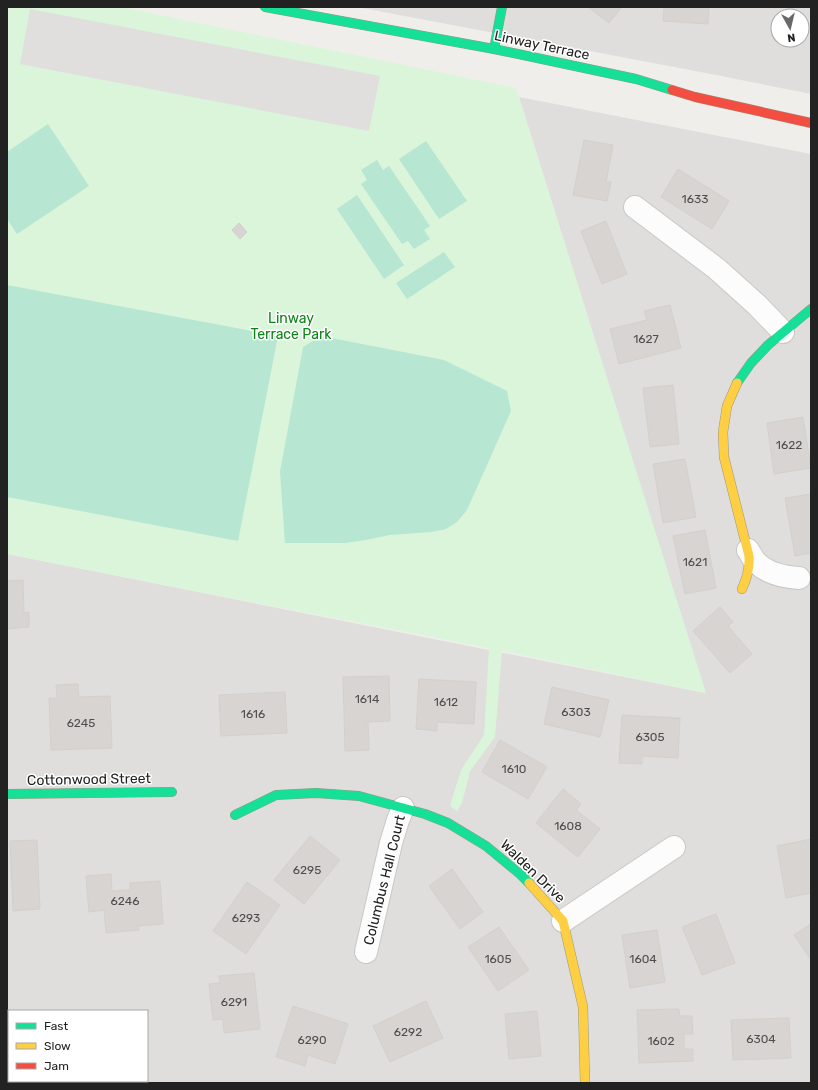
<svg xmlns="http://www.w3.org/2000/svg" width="818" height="1090" viewBox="0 0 818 1090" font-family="Rubik,sans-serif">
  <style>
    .residential { fill: #dfdedc; fill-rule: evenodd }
    .park { fill: #daf5da }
    .pitch { fill: #b7e6d2 }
    .parking { fill: #e0dfde }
    .building { fill: #d7d4d2; stroke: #d3d0cc }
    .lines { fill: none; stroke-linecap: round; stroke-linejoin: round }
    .street-casing { stroke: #c9c8c7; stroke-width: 24 }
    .fast-casing { stroke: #999a82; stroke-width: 10 }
    .slow-casing { stroke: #999a82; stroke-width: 10 }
    .jam-casing { stroke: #999a82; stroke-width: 10 }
    .street { stroke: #fdfcfc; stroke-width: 22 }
    .fast { stroke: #16e098; stroke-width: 9 }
    .slow { stroke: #ffcf43; stroke-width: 9 }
    .jam { stroke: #f24e42; stroke-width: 9 }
    .labels { text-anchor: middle; stroke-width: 3; stroke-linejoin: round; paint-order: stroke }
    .number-label { font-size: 12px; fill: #4f4e4e }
    .street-label { font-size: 14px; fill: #222; stroke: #fff }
    .park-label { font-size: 14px; fill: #0c8416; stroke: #fff }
  </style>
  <rect width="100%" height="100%" fill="#f0eeeb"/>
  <!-- residential -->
  <g class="residential">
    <path d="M357,7H811V94L711,74ZM778,16H802V40H778Z"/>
    <path d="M519,97L811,154V1083H7V554L705,693ZM9,1011H147V1081H9Z"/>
  </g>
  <!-- park -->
  <polygon class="park" points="7,7 121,7 516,88 706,693 502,651 495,737 470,771 462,803 457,811 450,806 461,770 484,735 489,648 200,592 7,554"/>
  <!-- pitch -->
  <g class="pitch">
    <polygon points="48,124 89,186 17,234 7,219 7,152"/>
    <polygon points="426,141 467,201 439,219 399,159"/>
    <polygon points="377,160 383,170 389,166 430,226 424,230 430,239 414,249 408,241 402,244 361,184 367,180 361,170"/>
    <polygon points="357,195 404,265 384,279 337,209"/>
    <polygon points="444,252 455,267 407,299 396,283"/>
    <polygon points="7,285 278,336 238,541 7,497"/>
    <polygon points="321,336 444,360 507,391 511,411 467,510 457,522 446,529 431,532 390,535 366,540 345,543 285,543 280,472 303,347"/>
  </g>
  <!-- parking -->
  <polygon class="parking" points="30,9 380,76 369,131 20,64"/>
  <!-- building -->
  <g class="building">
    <polygon points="588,7 622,7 609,23"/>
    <polygon points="664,7 709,7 708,24 663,21"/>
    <polygon points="584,140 613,145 606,182 611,182 607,201 573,195"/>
    <polygon points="678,169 729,201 712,229 661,197"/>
    <polygon points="606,221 627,274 602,284 581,231"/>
    <polygon points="239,223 247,232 240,239 232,230"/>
    <polygon points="670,305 681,348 619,364 610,329 647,320 644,311"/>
    <polygon points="673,385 679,444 650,447 643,388"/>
    <polygon points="803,417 811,468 774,474 767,423"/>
    <polygon points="685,459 696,517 663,523 653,464"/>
    <polygon points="811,494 811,553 795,556 785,498"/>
    <polygon points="705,530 716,588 685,594 673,536"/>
    <polygon points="23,580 24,613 29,612 29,627 7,629 7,581"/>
    <polygon points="720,607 733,622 728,626 752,654 730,673 693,631"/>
    <polygon points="389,676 390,721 368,722 369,750 345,751 343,677"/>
    <polygon points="419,679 476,682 474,724 437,722 437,731 416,729"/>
    <polygon points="78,684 79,697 110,696 112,748 51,750 49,698 57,698 56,685"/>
    <polygon points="552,687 609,700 600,737 544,724"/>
    <polygon points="285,692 287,733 221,736 219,695"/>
    <polygon points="622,715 680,718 678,758 642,756 642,764 619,763"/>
    <polygon points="500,740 547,767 528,799 482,772"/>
    <polygon points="563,789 581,804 576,810 600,829 578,857 536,823"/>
    <polygon points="310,836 340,860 304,904 274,880"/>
    <polygon points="811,839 811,893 786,898 777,846"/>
    <polygon points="37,840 40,909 13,911 10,841"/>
    <polygon points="452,869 483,912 460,929 429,886"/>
    <polygon points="111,874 112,891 130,890 130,883 160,881 163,924 138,926 139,930 106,933 104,910 89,912 86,876"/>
    <polygon points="247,882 280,905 246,954 213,931"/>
    <polygon points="716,914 735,963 702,975 682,927"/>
    <polygon points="811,924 811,960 794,935"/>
    <polygon points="499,927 529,970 498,991 468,947"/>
    <polygon points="657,930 665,982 630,988 622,935"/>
    <polygon points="254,973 260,1029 224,1033 223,1019 213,1020 209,984 220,983 219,976"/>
    <polygon points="426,1001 443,1038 390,1062 373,1026"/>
    <polygon points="293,1006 348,1024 335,1064 308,1055 305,1066 276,1057"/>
    <polygon points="679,1009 680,1016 692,1016 693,1034 684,1034 684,1049 693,1049 693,1061 639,1063 637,1010"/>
    <polygon points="537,1011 541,1056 509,1059 505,1014"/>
    <polygon points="789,1018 791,1058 733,1060 731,1020"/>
  </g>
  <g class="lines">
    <defs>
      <g id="street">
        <polyline points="635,207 717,269 757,305 783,332"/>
        <path d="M748,550C751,554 753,560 757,563C768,574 784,577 799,578"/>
        <polyline points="563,921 674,847"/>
        <polyline points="366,952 391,843 398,820 403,808"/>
      </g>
      <g id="fast">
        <polyline points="265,7 494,49 636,79 672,90"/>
        <polyline points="494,49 502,7"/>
        <polyline points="737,383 751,363 768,345 811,309"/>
        <polyline points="7,794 172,792"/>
        <polyline points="235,815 276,795 316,793 359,796 425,814 448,823 486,846 520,874 529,883"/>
      </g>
      <g id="slow">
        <path d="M737,383L727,406L723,432L724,457L749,556C750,568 747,578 742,589"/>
        <polyline points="529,883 563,921 583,1007 585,1083"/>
      </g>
      <polyline id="jam" points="672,90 695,97 811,123"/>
    </defs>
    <!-- street casing -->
    <use href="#street" class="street-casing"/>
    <!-- fast casing -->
    <use href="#fast" class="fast-casing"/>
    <!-- slow casing -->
    <use href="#slow" class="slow-casing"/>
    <!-- jam casing -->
    <use href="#jam" class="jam-casing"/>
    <!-- street -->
    <use href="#street" class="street"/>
    <!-- fast -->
    <use href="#fast" class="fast"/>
    <!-- slow -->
    <use href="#slow" class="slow"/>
    <!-- jam -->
    <use href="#jam" class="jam"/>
  </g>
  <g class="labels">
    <!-- number labels -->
    <g class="number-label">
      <text x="695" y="203">1633</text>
      <text x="646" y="343">1627</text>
      <text x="789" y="449">1622</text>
      <text x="695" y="566">1621</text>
      <text x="367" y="703">1614</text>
      <text x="446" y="706">1612</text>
      <text x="576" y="716">6303</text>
      <text x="253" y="718">1616</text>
      <text x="81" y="727">6245</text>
      <text x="650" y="741">6305</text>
      <text x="514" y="773">1610</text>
      <text x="568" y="830">1608</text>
      <text x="307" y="874">6295</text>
      <text x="125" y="905">6246</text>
      <text x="246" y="922">6293</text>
      <text x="498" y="963">1605</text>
      <text x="643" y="963">1604</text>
      <text x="234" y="1006">6291</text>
      <text x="408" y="1036">6292</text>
      <text x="761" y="1043">6304</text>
      <text x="312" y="1044">6290</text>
      <text x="661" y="1045">1602</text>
    </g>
    <!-- street labels -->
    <g class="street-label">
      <text transform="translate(542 45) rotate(12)" y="5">Linway Terrace</text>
      <text transform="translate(89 779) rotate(-1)" y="5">Cottonwood Street</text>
      <text transform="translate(533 871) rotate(44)" y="5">Walden Drive</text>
      <text transform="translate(384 880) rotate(-76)" y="5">Columbus Hall Court</text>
    </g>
    <!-- park labels -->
    <g class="park-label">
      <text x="291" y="323">Linway<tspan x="291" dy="16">Terrace Park</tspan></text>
    </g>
  </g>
  <!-- border -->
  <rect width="818" height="1090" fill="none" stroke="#222222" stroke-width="16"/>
  <!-- legend -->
  <rect x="8" y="1010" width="140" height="72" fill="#ffffff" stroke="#a7a7a7"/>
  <rect x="16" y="1023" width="20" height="6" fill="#16e098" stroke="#a7a7a7"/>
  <text x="44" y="1030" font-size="12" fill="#222222">Fast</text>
  <rect x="16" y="1043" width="20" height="6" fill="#ffcf43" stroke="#a7a7a7"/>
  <text x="44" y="1050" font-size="12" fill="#222222">Slow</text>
  <rect x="16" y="1063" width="20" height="6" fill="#f24e42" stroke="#a7a7a7"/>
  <text x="44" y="1070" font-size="12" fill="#222222">Jam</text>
  <!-- north arrow -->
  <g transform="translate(790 28) rotate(172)"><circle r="19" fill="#ffffff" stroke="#a7a7a7"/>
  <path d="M0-3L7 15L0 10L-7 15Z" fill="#6a6968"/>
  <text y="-6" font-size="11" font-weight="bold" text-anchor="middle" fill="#222222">N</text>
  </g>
</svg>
